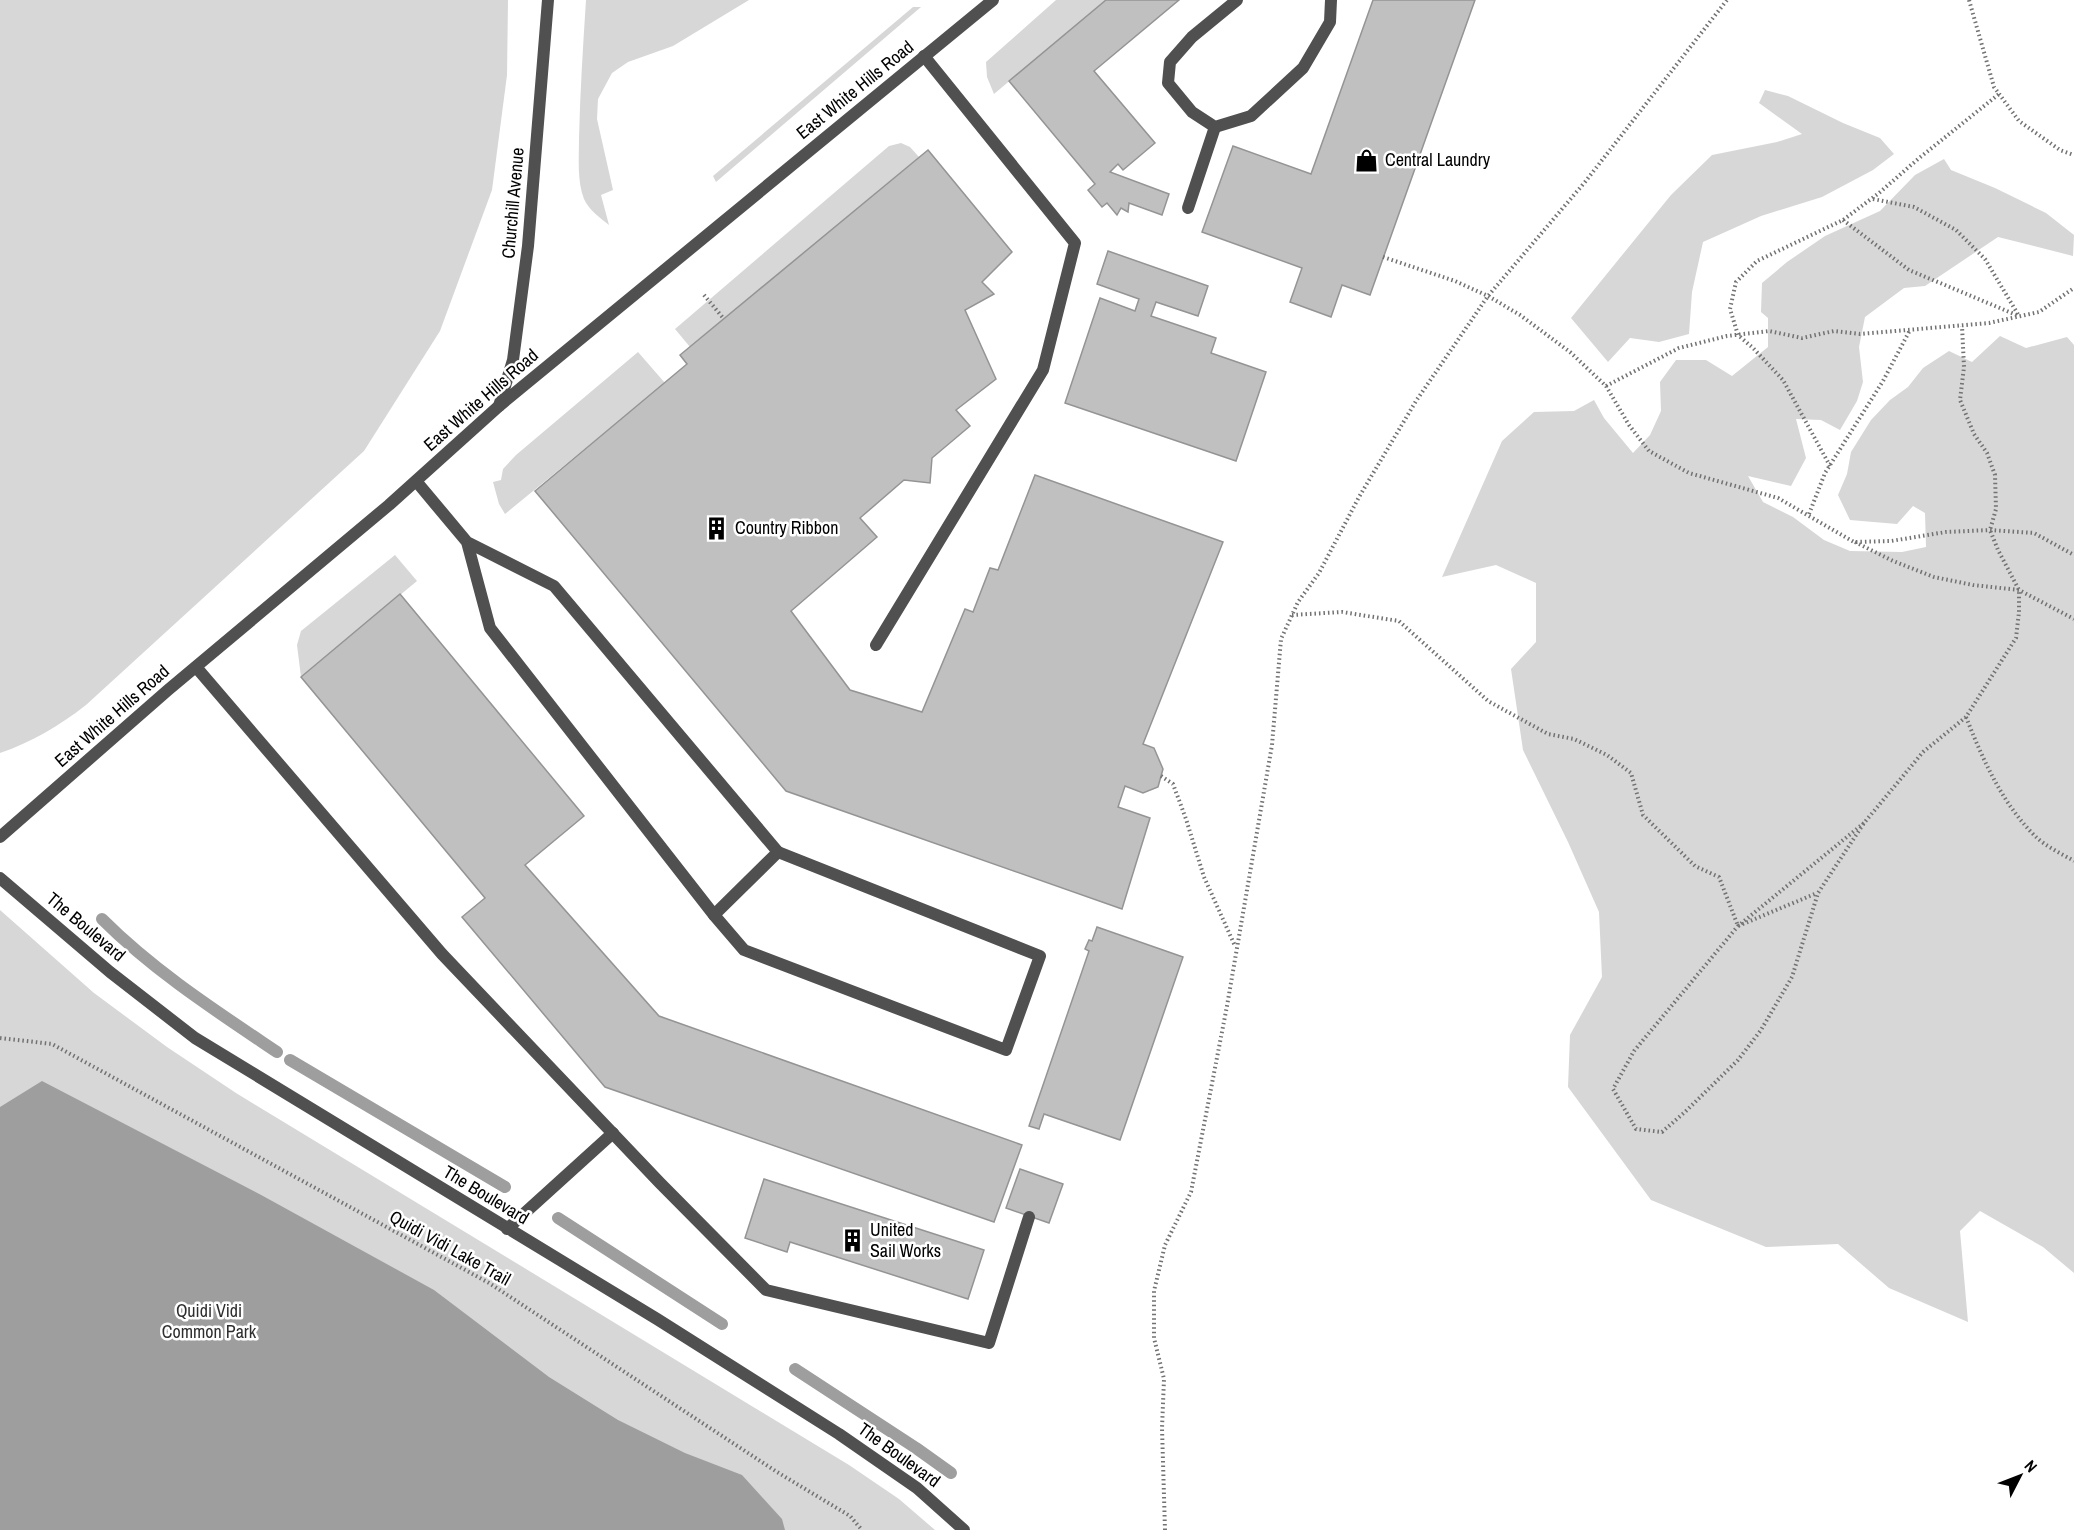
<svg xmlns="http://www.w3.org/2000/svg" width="2074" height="1530" viewBox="0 0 2074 1530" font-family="'Archivo Narrow',sans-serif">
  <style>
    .green { fill: #d7d7d7 }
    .water { fill: #9e9e9e }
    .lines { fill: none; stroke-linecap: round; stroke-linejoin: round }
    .stream { stroke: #9e9e9e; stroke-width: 12 }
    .building { fill: #c0c0c0; stroke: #949494; stroke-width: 1.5 }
    .path { stroke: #727272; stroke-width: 4; stroke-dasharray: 1.5 3; stroke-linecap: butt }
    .service { stroke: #505050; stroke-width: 12 }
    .minor { stroke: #505050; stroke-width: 12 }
    .tertiary { stroke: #505050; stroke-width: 12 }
    .labels { text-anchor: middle; stroke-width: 5; stroke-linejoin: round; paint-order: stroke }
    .street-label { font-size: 18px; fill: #000; stroke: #fff }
    .poi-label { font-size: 18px; fill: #000; stroke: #fff; text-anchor: start }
    .park-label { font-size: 18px; fill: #2e2e2e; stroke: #fff }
  </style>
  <rect width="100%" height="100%" fill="#fff"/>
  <!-- green -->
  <g class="green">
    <path d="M0,0H508L507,75L492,190L440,331L364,451L86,705C59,726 32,742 0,753Z"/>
    <path d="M586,0H749L673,46L628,62L612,73L598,99L597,119L613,190L601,195L609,225C600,218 589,210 584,199C577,181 579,158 579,139C580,93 583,46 586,0Z"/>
    <polygon points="1056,0 1106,0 994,94 987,77 986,62"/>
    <polygon points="913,7 921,7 716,182 713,176"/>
    <polygon points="1765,90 1788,96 1843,123 1880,138 1894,154 1873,170 1822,197 1761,216 1703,242 1692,292 1689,334 1659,342 1630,338 1608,362 1571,318 1671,195 1712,155 1777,142 1802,134 1759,103"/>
    <polygon points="901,143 910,147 919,157 690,347 675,329 889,146"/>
    <polygon points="1944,159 1951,170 1995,188 2046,213 2074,235 2073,256 1998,237 1925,286 1904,288 1865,317 1859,347 1863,382 1857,401 1840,430 1821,420 1796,419 1806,458 1791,486 1748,476 1763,502 1793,517 1824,540 1850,551 1902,552 1926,547 1925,513 1913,506 1897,524 1850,520 1838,495 1847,474 1851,452 1871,420 1890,400 1908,387 1923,368 1949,351 1972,362 2000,336 2026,348 2067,337 2074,345 2074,1273 2043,1247 1980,1211 1960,1231 1968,1322 1889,1288 1838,1244 1766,1247 1651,1200 1568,1087 1570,1035 1602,977 1599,912 1568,842 1523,750 1511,669 1536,642 1536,583 1496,565 1442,577 1502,441 1534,412 1574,411 1594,400 1604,418 1633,453 1650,435 1661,411 1660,382 1676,360 1706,360 1732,376 1768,347 1768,318 1761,312 1762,283 1787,262 1825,236 1880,211 1915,175"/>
    <polygon points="638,352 665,383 505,514 499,504 493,482 501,480 503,469 516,455"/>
    <polygon points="395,555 417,581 301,677 297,645 301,631"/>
    <polygon points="0,910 94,993 167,1047 236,1093 849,1465 899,1499 935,1530 0,1530"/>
  </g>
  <!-- water -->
  <polygon class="water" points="42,1081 263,1196 434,1290 549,1377 618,1420 685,1453 742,1475 782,1519 785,1530 0,1530 0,1107"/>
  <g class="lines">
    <!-- stream -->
    <g class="stream">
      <path d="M102,919C154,971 216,1011 277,1052"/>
      <polyline points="290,1060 505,1187"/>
      <polyline points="558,1218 722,1324"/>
      <polyline points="795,1369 916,1448 951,1473"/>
    </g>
  </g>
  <!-- building -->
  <g class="building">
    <polygon points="1106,0 1179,0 1094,71 1155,143 1123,170 1118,164 1110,172 1169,194 1162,215 1129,203 1128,212 1121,208 1117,215 1107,203 1102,207 1088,190 1095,184 1009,81"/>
    <polygon points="1373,0 1475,0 1370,295 1342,285 1331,317 1290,302 1302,268 1202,232 1233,146 1311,174"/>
    <polygon points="928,150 1012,252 982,282 994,294 965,310 996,379 956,410 970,426 932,458 930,483 904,480 860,518 877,537 791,611 850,690 922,712 965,609 973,612 990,568 998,570 1035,475 1223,542 1143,744 1154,748 1163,769 1158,787 1143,793 1125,786 1118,807 1150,818 1122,909 786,791 535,491 687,364 680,355"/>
    <polygon points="1108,251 1208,286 1198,316 1156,302 1151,316 1216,338 1211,353 1266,372 1236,461 1065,403 1100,298 1135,311 1139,299 1097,284"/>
    <polygon points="400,594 584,816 525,865 659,1016 1022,1145 994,1222 605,1087 462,917 485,898 301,677"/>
    <polygon points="1097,927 1183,957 1120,1140 1044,1114 1039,1129 1029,1126 1089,951 1085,949 1089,940 1092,941"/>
    <polygon points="1020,1169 1063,1184 1049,1223 1006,1208"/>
    <polygon points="764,1179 984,1250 968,1299 790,1242 787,1252 745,1238"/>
  </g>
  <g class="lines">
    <!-- path -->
    <g class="path">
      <polyline points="1969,0 1994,87 2019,121 2060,150 2074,155"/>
      <polyline points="1873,199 1914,207 1956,230 1985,259 2019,316"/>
      <polyline points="1843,220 1909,270 2019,316"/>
      <polyline points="1383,257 1455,281 1488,296 1520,315 1570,352 1606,386 1629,425 1649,451 1689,473 1778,498 1854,542 1891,541 1946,532 1990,530 2034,533 2074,555"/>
      <polyline points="704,295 724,319"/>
      <polyline points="1606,386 1679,348 1727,336 1769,331 1802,338 1834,331 1860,334 1989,323 2039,312 2074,288"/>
      <polyline points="1830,466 1783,380 1753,348 1738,335 1730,309 1736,282 1757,261 1843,220 1879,193 1918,159 1999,94"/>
      <polyline points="1809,514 1825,473 1883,381 1910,330"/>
      <polyline points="1855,542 1893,561 1934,577 1973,585 2019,590 2074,619"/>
      <polyline points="1292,615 1342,612 1399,621 1488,701 1548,734 1574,739 1607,755 1631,773 1643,815 1695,866 1719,877 1738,926 1817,893"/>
      <path d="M1966,717C1983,760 2002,803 2035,836C2045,846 2062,854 2074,861"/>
      <polyline points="1161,776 1173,784 1186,819 1204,877 1235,946"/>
      <polyline points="1864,823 1738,926 1634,1051 1613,1089 1636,1129 1662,1132 1685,1112 1738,1060 1761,1030 1792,977 1818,893 1864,823 1923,752 1966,717 2016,638 2019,612 2019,590 1998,550 1990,530 1996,509 1995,475 1987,453 1974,434 1960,400 1964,367 1962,326"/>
      <polyline points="0,1038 52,1044 489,1283 777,1472 850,1516 862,1530"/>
      <polyline points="1165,1530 1162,1428 1164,1379 1154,1338 1154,1291 1165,1245 1191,1192 1227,1006 1272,745 1281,639 1298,602 1319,573 1359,497 1416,401 1488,296 1585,182 1727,0"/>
    </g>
    <!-- service -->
    <g class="service">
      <polyline points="1237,0 1192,37 1170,62 1168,83 1192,112 1215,127 1251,116 1303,68 1330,22 1331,0"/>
      <polyline points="1188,208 1215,127"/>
      <polyline points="416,481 467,542 554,586 778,852 714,915 490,628 467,542"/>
      <polyline points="876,645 1043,370 1075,243 924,56"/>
      <polyline points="196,667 442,954 660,1183 766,1290 989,1343 1029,1217"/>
      <polyline points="714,915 744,950 1006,1050 1040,956 778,852"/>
      <polyline points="507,1229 613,1133"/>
    </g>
    <!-- minor -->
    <polyline class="minor" points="499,406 513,360 528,246 548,0"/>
    <!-- tertiary -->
    <g class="tertiary">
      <polyline points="0,837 168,690 389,505 499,406 993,0"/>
      <polyline points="0,878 110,972 195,1038 657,1319 839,1434 917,1488 964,1530"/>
    </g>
  </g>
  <!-- icons -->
  <defs>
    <symbol id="shop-bare" viewBox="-9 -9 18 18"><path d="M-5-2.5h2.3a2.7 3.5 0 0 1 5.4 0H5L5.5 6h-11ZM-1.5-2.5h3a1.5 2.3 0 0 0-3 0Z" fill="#000" stroke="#fff" stroke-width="2.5" paint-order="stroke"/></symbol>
    <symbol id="building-bare" viewBox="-9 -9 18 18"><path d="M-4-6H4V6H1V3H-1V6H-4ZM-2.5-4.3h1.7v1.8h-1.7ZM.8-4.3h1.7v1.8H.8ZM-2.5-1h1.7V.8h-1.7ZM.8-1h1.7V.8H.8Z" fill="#000" stroke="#fff" stroke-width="2.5" paint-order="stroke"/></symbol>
  </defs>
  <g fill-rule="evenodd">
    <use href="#shop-bare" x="1350" y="144" width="33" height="33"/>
    <use href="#building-bare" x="700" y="512" width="33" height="33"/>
    <use href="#building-bare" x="836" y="1224" width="33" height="33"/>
  </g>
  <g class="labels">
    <!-- street labels -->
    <g class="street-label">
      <text transform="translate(855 90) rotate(-39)" y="6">East White Hills Road</text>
      <text transform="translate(513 203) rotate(-85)" y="6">Churchill Avenue</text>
      <text transform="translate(481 400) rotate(-41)" y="6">East White Hills Road</text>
      <text transform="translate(112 716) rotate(-41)" y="6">East White Hills Road</text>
      <text transform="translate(86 927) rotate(40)" y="6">The Boulevard</text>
      <text transform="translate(486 1195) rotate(31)" y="6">The Boulevard</text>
      <text transform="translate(450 1248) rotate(29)" y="6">Quidi Vidi Lake Trail</text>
      <text transform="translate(899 1455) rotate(36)" y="6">The Boulevard</text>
    </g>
    <!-- poi labels -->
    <g class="poi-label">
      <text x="1385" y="166">Central Laundry</text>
      <text x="735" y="534">Country Ribbon</text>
      <text x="870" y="1236">United<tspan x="870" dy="21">Sail Works</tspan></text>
    </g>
    <!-- park labels -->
    <g class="park-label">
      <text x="209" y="1317">Quidi Vidi<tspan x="209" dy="21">Common Park</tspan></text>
    </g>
  </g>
  <!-- north arrow -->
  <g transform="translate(2020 1476) rotate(48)" stroke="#ffffff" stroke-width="4.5" paint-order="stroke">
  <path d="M0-4.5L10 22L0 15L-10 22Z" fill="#000000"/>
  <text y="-9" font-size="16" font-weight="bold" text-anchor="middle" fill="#000000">N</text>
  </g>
</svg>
